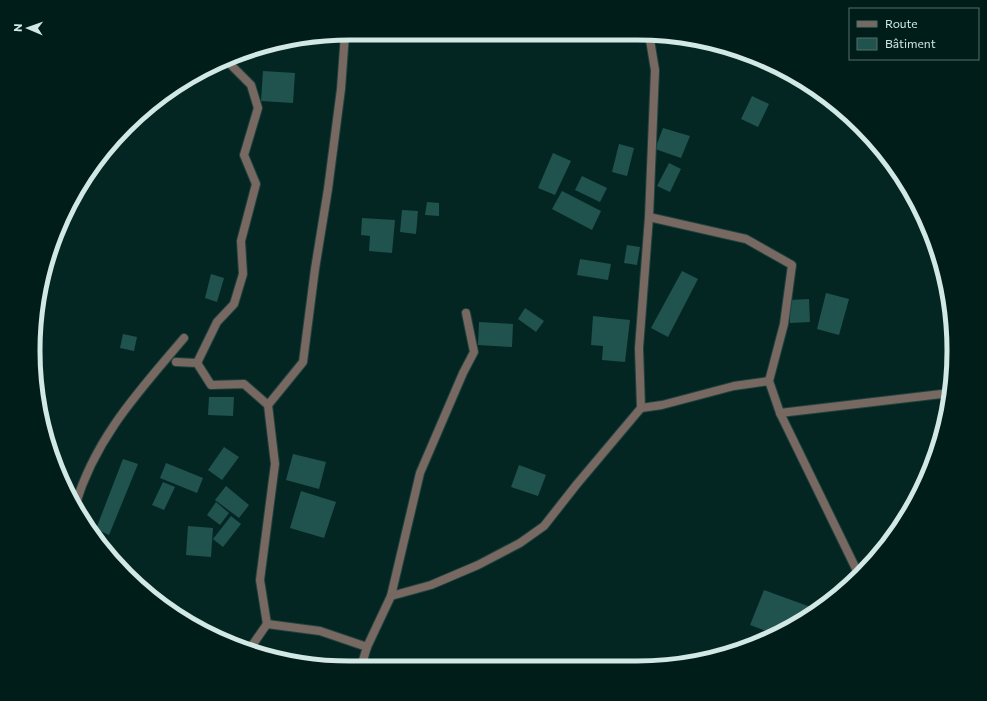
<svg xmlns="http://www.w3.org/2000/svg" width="987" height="701" viewBox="0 0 987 701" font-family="Commissioner,sans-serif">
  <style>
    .building { fill: #20524e }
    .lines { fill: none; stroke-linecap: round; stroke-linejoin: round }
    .street-casing { stroke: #21413e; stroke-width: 10 }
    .street { stroke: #776961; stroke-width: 8 }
    .rim { fill: none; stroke: #d1e8e5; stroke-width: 5 }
  </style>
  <rect width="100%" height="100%" fill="#042623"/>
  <!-- building -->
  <g class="building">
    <polygon points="263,71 295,73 293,103 261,101"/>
    <polygon points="752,96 769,104 758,127 741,119"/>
    <polygon points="663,128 690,136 681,158 655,149"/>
    <polygon points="619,144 634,148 627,176 612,172"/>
    <polygon points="553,153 571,161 555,195 538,188"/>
    <polygon points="669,163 681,169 670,192 657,186"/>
    <polygon points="582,176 607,188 600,202 575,190"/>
    <polygon points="562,191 601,211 592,230 552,209"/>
    <polygon points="427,202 439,203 439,216 425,215"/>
    <polygon points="402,210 418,211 416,234 400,232"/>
    <polygon points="362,218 395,220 392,253 369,251 370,236 361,235"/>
    <polygon points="627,245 640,247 637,265 624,263"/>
    <polygon points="580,259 611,264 608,280 577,275"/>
    <polygon points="682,271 698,279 668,337 651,328"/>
    <polygon points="211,274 224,278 217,302 205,298"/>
    <polygon points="826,293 849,299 839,335 817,329"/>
    <polygon points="809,299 810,322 790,323 789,300"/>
    <polygon points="525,308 544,321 536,332 518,319"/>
    <polygon points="593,316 630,320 625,362 602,360 603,346 591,345"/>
    <polygon points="479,322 513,324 512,347 478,345"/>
    <polygon points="123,334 137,337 134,351 120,348"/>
    <polygon points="209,397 234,397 233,416 208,415"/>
    <polygon points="224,447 239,457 222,480 208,470"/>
    <polygon points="293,454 326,462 319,489 286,480"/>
    <polygon points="123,459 138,464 109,535 96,529"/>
    <polygon points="166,463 203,478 197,493 160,478"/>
    <polygon points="519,465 546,475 538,496 511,487"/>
    <polygon points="163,482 175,487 164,510 152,505"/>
    <polygon points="226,486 249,505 239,518 215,500"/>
    <polygon points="301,491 336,502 324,538 290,528"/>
    <polygon points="216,502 229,513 220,525 207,515"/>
    <polygon points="231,516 241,524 223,547 213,539"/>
    <polygon points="188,526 213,528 211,557 186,555"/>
    <polygon points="127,574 136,578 135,581"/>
    <polygon points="764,590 816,609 777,635 750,625"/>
  </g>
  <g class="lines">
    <defs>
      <g id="street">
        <polyline points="649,217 746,239 792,265 784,324 769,381 780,413 859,575"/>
        <polyline points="176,362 197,363 211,385 244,384 268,405 275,464 260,580 267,624"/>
        <polyline points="197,363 217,322 234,304 243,274 241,241 256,184 244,155 258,108 251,85 228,62"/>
        <polyline points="268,405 303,362 315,269 328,189 341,89 345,34"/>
        <polyline points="641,408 662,405 734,386 769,381"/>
        <polyline points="780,413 950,393"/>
        <path d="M75,506C95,438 139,391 184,338"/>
        <polyline points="391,596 420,473 463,373 474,352 466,313"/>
        <polyline points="249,650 267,624 320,631 367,647 391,596 431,585 478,565 520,543 544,526 577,484 641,408 639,348 649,217 655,70 649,34"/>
        <polyline points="361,667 367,647"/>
      </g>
    </defs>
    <!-- street casing -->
    <use href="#street" class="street-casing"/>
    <!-- street -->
    <use href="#street" class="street"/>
  </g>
  <!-- crop -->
  <path d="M0 0H987V701H0ZM350 40H637A310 310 0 0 1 947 350V351A310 310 0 0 1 637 661H350A310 310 0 0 1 40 351V350A310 310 0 0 1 350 40Z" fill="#001d1a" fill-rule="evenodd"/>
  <path class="rim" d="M350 40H637A310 310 0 0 1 947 350V351A310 310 0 0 1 637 661H350A310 310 0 0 1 40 351V350A310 310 0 0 1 350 40Z"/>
  <!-- legend -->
  <rect x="849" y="8" width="130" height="52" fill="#001d1a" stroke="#546e6b"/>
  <rect x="857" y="21" width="20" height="6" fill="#776961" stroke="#546e6b"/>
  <text x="885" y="28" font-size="12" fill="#d1e8e5">Route</text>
  <rect x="857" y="38" width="20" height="12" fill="#20524e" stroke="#546e6b"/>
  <text x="885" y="48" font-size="12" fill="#d1e8e5">Bâtiment</text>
  <!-- north arrow -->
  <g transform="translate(28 28) rotate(272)" stroke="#001d1a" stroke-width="3" paint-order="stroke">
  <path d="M0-3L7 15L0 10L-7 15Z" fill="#d1e8e5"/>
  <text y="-6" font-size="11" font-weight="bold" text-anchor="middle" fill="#d1e8e5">N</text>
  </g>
</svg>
